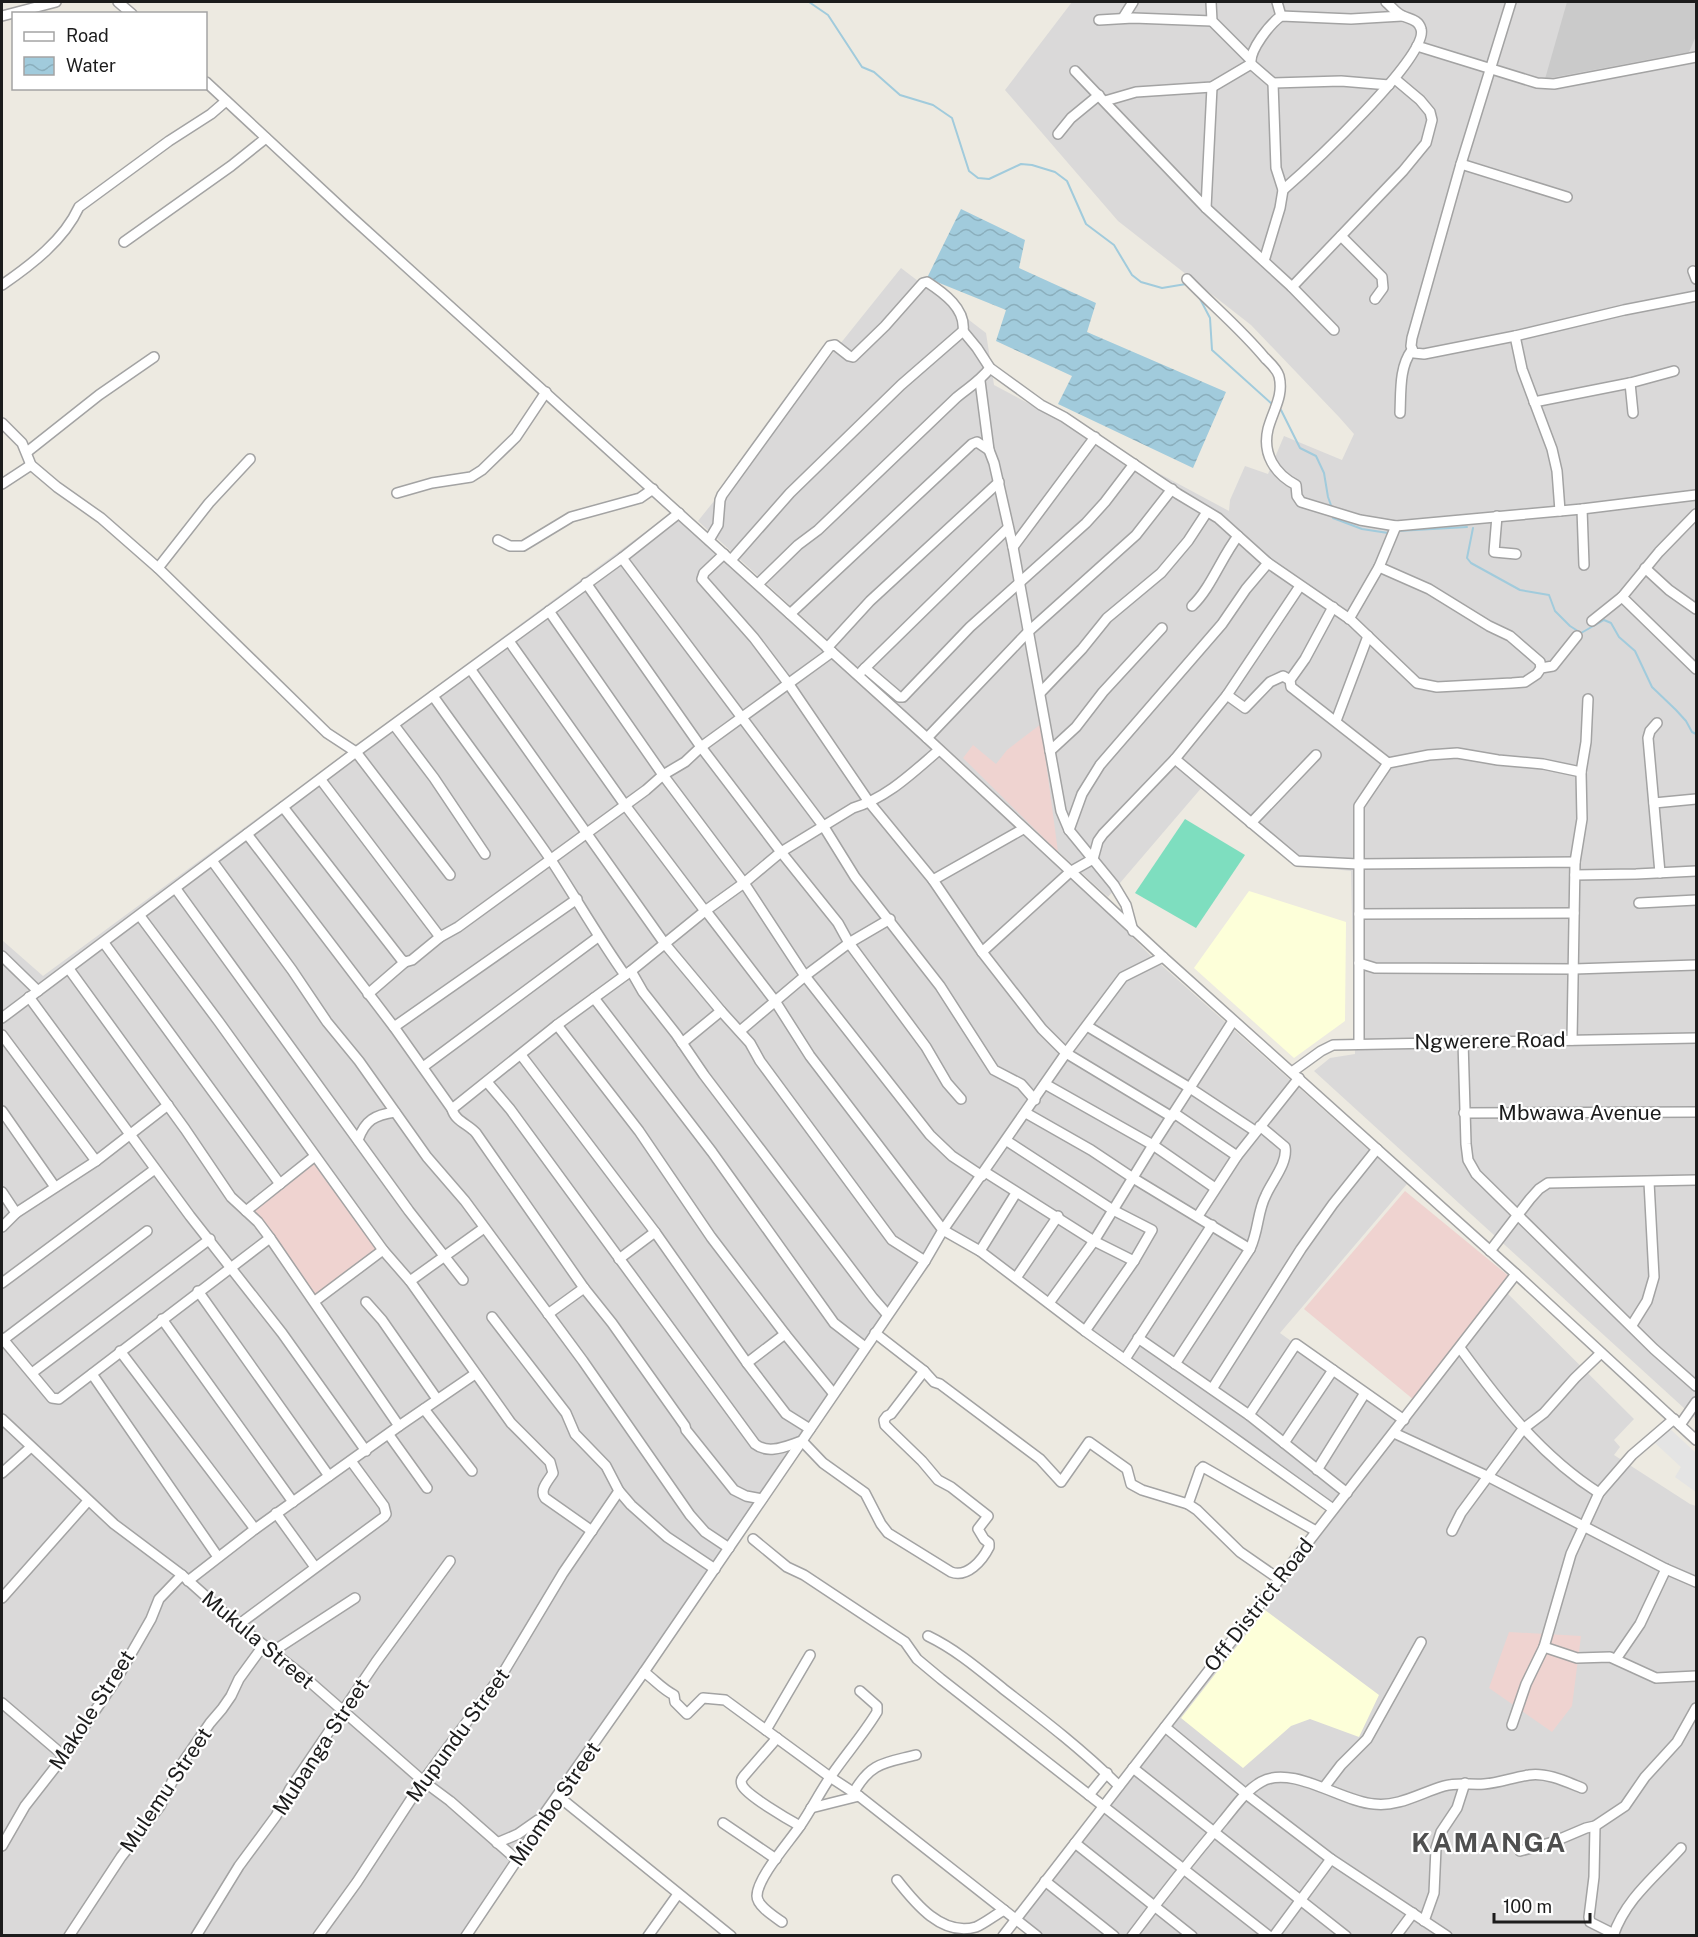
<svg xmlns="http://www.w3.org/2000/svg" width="1698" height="1937" viewBox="0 0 1698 1937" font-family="'Public Sans',sans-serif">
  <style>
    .residential { fill: #dad9d9 }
    .commercial { fill: #efd3d0 }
    .education { fill: #fdffd9 }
    .religious { fill: #cacaca }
    .pitch { fill: #7edebf }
    .parking { fill: #e4e4e4 }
    .water { fill: url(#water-waves) }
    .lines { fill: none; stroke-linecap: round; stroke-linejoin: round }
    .stream { stroke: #a1cbdc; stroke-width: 2 }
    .minor-casing { stroke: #a3a3a3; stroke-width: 12 }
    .minor { stroke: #fff; stroke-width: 9 }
    .labels { text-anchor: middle; stroke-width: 4.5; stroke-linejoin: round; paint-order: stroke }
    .street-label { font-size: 21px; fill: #1c1c1c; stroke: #fff }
    .district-label { font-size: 27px; font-weight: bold; letter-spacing: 1.5px; fill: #4f4f4f; stroke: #fff }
  </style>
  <defs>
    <pattern id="water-waves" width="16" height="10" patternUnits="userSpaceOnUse" patternTransform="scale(1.5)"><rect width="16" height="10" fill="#a1cbdc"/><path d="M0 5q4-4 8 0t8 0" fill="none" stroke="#8aaebc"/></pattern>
  </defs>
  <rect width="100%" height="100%" fill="#edeae1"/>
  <!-- residential -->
  <g class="residential">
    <polygon points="1072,2 1696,2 1696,1419 1314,1071 1330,1058 1355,1054 1351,871 1295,865 1203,786 1108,897 698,521 901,268 986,333 994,385 1229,511 1230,500 1245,466 1268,474 1284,436 1342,460 1354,434 1339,417 1251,325 1118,221 1005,90"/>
    <polygon points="675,510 1023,827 1150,955 1407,1184 1280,1333 1402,1421 1507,1293 1634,1419 1614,1440 1620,1447 1614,1455 1690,1504 1696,1506 1696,1935 1037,1936 1016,1918 1336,1508 1122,1362 944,1232 462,1935 2,1935 2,940 43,976"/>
  </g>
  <!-- commercial -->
  <g class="commercial">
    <polygon points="1041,724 1058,852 963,758 973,745 996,764 1007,750"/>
    <polygon points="313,1163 378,1249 314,1297 251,1211"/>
    <polygon points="1405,1191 1511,1278 1414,1400 1304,1309"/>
    <polygon points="1509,1632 1581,1636 1572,1706 1552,1732 1489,1688"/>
  </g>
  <!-- education -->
  <g class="education">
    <polygon points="1249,891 1346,922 1345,1021 1294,1058 1194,968"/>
    <polygon points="1265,1610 1379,1695 1359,1737 1310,1719 1291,1726 1243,1768 1181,1718"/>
  </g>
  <!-- religious -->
  <polygon class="religious" points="1567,2 1696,2 1696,36 1689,52 1545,79"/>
  <!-- pitch -->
  <polygon class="pitch" points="1185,819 1245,855 1196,928 1135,893"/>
  <!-- parking -->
  <polygon class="parking" points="1670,1429 1696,1453 1696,1492 1675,1477 1681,1467 1654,1442"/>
  <!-- water -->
  <polygon class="water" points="961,209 1025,240 1019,268 1096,303 1087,332 1226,392 1193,468 1058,404 1072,376 996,341 1006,310 927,278"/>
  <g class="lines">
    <!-- stream -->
    <g class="stream">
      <polyline points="809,2 828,15 862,67 874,72 900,95 933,105 952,118 969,171 978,178 989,179 1021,164 1032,165 1055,172 1067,181 1086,224 1114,245 1132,275 1141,282 1162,288 1186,284 1188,285"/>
      <polyline points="1198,295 1210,318 1212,350 1272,404"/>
      <polyline points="1281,410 1300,448 1316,456 1324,473 1328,497 1332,508"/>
      <polyline points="1333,518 1362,529 1388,533"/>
      <polyline points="1473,528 1467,558 1471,563 1520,590 1549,595 1555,611 1570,626 1581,633 1604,620 1611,623 1619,637 1635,651 1652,687 1676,710 1686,721 1692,732 1696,734"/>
      <polyline points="1398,531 1467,527"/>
    </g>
    <defs>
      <g id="minor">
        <polyline points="118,2 132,14"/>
        <polyline points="1211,2 1212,21 1250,59"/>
        <polyline points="1277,2 1281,16"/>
        <polyline points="1511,2 1461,164 1412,338 1411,346 1414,353 1424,354 1515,336 1624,310 1696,296"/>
        <polyline points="2,16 56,2"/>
        <polyline points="1123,18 1133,2"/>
        <polyline points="1099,20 1133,18 1212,21"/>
        <polyline points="1417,46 1537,83 1554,84 1696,57"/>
        <path d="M1251,64C1249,50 1270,24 1281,16L1351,19L1402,16"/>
        <polyline points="1251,64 1273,83 1341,81 1389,85"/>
        <polyline points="1075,71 1206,208 1292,287 1334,330"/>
        <polyline points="206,82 348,214 927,738 1163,957 1516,1274 1696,1440"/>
        <polyline points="1105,101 1136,92 1212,87 1251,64"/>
        <polyline points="1058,134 1071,118 1099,95"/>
        <polyline points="1461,164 1567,197"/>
        <path d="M1283,190C1306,170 1430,56 1421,29C1419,20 1410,19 1403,16C1397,14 1391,6 1386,2"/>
        <polyline points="1206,208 1212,87"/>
        <polyline points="1341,236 1382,277 1383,288 1375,299"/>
        <polyline points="124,242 231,166 266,138"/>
        <polyline points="1264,261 1280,208 1283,190 1276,168 1273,83"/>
        <polyline points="1693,271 1696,279"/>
        <path d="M1187,279C1213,306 1241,329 1265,358C1270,363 1277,369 1279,376C1284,396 1273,410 1268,429C1262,454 1275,474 1296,485L1297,496L1301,502L1360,520L1396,526L1582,509L1696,495"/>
        <path d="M2,285C31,265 64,240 79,207L169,141L211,114L226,101"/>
        <polyline points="1292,287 1403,171 1426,143 1432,120 1430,112 1420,100 1395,79"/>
        <polyline points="963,331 977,348 990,368 1041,405 1064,417 1178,494 1218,518 1268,563 1351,620 1417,683 1437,687 1512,683 1525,682 1537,674 1541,668 1553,666 1577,636"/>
        <polyline points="1515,336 1522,369 1552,449 1557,471 1560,511"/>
        <polyline points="980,381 989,450 994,463 1013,547 1061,811 1069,830 1114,885 1126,905 1133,931"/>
        <polyline points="1630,383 1633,413"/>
        <polyline points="1534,402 1630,383 1674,371"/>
        <path d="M1400,413C1401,392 1399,367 1412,350"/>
        <polyline points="2,423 22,443 31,465 57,487 101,518 158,568 327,733 356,752 450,875"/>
        <polyline points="27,452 99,395 154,357"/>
        <polyline points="2,484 31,465"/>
        <polyline points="397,493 432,483 471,477 482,470 516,437 546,392"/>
        <polyline points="1582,509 1584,565"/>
        <polyline points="1497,516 1494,552 1516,554"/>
        <polyline points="498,540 510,546 523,546 571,517 640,498 653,489"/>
        <path d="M709,540L718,525L720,500L722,495L830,346L835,345L849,356L853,357L885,326L923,283L927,282C944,293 966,309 963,331L901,385L790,493L731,560"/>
        <polyline points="1013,547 1095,437"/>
        <polyline points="724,554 704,573 702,579 754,638 788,683 869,802 933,880 982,952 1042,1029 1066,1053 1172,1117"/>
        <polyline points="622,558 824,827 855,877 940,986 994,1070 1021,1084 1035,1100"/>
        <polyline points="1379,567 1429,589 1489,626 1510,636 1540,662 1541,668"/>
        <polyline points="158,568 209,503 250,459"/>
        <polyline points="1645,568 1669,590 1696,609"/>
        <polyline points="586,583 701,747 781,852 838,923 849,943 926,1047 947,1083 961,1099"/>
        <path d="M758,584L798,545L818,530L956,398C969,387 979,382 990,368"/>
        <polyline points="1622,597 1696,669"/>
        <path d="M1192,606C1211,588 1221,558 1238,536"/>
        <polyline points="1333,607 1305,659 1290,680 1291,687 1388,763"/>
        <polyline points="549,611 663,775 744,883 805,976 930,1135 952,1156 982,1176"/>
        <polyline points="790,614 972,444 977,442 989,450"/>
        <polyline points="1349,619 1379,567 1396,526"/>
        <polyline points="1592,621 1622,597 1659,552 1696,514"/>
        <polyline points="509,641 625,805 705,911"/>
        <polyline points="827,648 870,601 999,482"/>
        <polyline points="865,668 899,697 903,697 970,627 1086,523 1105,502 1134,464"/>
        <polyline points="471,670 665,944 721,1011 682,1043"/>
        <polyline points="862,671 1008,528"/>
        <polyline points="1041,692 1082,649 1107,618 1161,573 1188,541 1207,512"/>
        <polyline points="1227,695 1245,708 1270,682 1283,676 1290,680"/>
        <path d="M433,696C472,751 513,805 551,860C576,898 598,937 625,975"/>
        <polyline points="1336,721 1368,636"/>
        <polyline points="1657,723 1650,731 1648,738 1660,873"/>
        <polyline points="394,725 434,778 485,854"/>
        <polyline points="927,738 1029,631 1136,535 1172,489"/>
        <polyline points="1050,751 1076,727 1103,692 1162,628"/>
        <polyline points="1175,759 1297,861 1358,864 1575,862 1572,1040"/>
        <polyline points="321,780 440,937 458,927 646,790 663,775 685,762 701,747 832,652"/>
        <polyline points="1654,803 1696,799"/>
        <polyline points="283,807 401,959 405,962 412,960 440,937"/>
        <polyline points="1251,823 1316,755"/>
        <polyline points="1069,830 1082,794 1100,765 1222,624 1246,589 1268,563"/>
        <path d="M247,834L394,1027L452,1109L557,1025L631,971L705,911L744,883L781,852L853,808C887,798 912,773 939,750"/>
        <polyline points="213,862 292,970 327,1022 359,1061 427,1157 465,1201 583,1361 690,1515 705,1532 729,1548"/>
        <polyline points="1575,862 1582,819 1581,772 1586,742 1588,699"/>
        <polyline points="1575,875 1636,874 1696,871"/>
        <polyline points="933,880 1023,829"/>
        <polyline points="176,889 409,1211 463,1280"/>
        <polyline points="1639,903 1696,900"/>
        <polyline points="706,911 775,1001 810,1056 943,1230 980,1251 1085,1331 1333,1509"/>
        <polyline points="1359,914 1574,913"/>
        <path d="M140,916L219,1022L383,1250L410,1281L511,1423L550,1462L553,1473C548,1481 539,1490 545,1498L592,1531"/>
        <polyline points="104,943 280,1184"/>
        <polyline points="982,952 1070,872 1093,859 1098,841 1103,834 1175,759 1227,695 1300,586"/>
        <polyline points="2,956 38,991"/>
        <polyline points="1359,963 1375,968 1574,969 1696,965"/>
        <polyline points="69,969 185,1129 231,1197 258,1222 270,1238"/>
        <polyline points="631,971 643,992 676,1034 704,1075 873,1298 887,1314"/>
        <polyline points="368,994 405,962"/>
        <polyline points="29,997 190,1216 282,1333 366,1451"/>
        <polyline points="594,998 712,1152 834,1323 865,1347"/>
        <polyline points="721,1011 750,1043 760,1061 892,1240 925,1261"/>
        <polyline points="2,1018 356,752 622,558 679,513"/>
        <polyline points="557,1025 639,1131 711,1237 785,1334 833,1393"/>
        <polyline points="1087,1026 1190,1088 1255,1131"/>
        <polyline points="394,1027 577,899"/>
        <polyline points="740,1031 805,976 849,943 890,919"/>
        <polyline points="2,1035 96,1161"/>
        <polyline points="1463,1041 1466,1144 1468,1160 1476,1174 1654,1349 1696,1386"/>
        <polyline points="1359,1043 1359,806 1388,763 1429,755 1457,753 1498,760 1543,764 1581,772"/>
        <polyline points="521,1055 655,1232 747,1363 785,1334"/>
        <polyline points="423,1067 598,937"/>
        <polyline points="1292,1072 1321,1051 1333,1045 1696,1038"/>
        <path d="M487,1082L510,1109L755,1444C769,1455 786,1446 802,1441L823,1463L865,1493L881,1524L888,1533L951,1572C967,1578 982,1561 989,1547V1543L984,1539L978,1529L988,1516L951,1487L938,1480L922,1461L891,1431L885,1425L884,1420L887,1416L891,1414L924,1371"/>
        <polyline points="1045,1084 1153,1145 1215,1188"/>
        <path d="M452,1109C455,1121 468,1124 476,1133L584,1288L612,1323L685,1426L686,1430L734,1490L746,1496L762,1499"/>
        <polyline points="2,1111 55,1187"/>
        <polyline points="1026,1113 1091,1150 1133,1178 1250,1249"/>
        <polyline points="1174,1113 1237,1156"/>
        <polyline points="1464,1113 1696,1112"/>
        <path d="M358,1140C365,1120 375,1115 395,1112"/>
        <polyline points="1007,1141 1113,1210 1152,1230 1134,1261 1085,1331"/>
        <polyline points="985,1172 1094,1241 1134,1261"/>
        <polyline points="2,1192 16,1213"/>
        <polyline points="246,1211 315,1156"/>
        <polyline points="1198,1216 1237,1156 1299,1078"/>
        <polyline points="2,1227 16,1213 96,1161 168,1105"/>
        <polyline points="980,1251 1016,1193"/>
        <polyline points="1490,1251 1530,1199 1539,1189 1548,1183 1696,1180"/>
        <polyline points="619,1259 655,1232"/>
        <polyline points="1016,1278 1058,1216"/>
        <polyline points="410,1281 484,1228"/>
        <polyline points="2,1283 155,1169"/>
        <polyline points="198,1291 329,1476"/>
        <polyline points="315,1301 383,1250"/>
        <polyline points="366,1302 382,1320 437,1399"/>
        <polyline points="1049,1303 1094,1241 1153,1145 1233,1021"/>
        <polyline points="548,1314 584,1288"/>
        <polyline points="492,1317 566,1413 575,1434 606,1466 619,1491 631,1505 667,1537 715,1569"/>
        <polyline points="162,1319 293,1502"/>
        <polyline points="1632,1325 1647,1301 1654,1277 1649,1182"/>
        <polyline points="875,1333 924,1371 934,1382 940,1384 1040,1459 1061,1482 1089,1442 1127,1469 1131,1484 1142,1490 1188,1504 1197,1510 1240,1552 1279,1579"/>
        <polyline points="2,1338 52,1398 59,1399 270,1238 399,1426 255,1529 188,1581"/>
        <polyline points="1138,1338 1249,1415 1347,1493"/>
        <polyline points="3,1340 147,1231"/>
        <path d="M1460,1348C1500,1403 1541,1456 1599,1493"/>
        <polyline points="120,1351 255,1529"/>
        <polyline points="1125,1359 1212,1225"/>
        <polyline points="747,1363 786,1414 810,1429"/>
        <path d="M1175,1364L1250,1249C1259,1230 1257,1212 1266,1195C1272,1181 1288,1163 1285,1147L1260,1126"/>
        <polyline points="32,1373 210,1239"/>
        <polyline points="92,1374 218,1557"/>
        <polyline points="1212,1389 1301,1249 1333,1204 1377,1149"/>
        <polyline points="424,1409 472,1471"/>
        <polyline points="1249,1415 1296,1344 1404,1420"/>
        <polyline points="2,1419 114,1524 182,1575 238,1625 301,1674 423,1781 450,1801 517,1860"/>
        <polyline points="1680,1425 1696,1402"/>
        <polyline points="399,1426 475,1374"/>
        <polyline points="1394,1433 1487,1476 1666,1569 1696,1582"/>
        <polyline points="389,1435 427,1488"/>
        <polyline points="1284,1443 1333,1370"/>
        <polyline points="1317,1470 1365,1393"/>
        <polyline points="2,1473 31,1447"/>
        <polyline points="1188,1504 1200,1470 1203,1467 1316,1531"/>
        <polyline points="276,1513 315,1567"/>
        <polyline points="1452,1531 1461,1513 1523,1429 1544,1413 1575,1378 1601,1353"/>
        <polyline points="753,1539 787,1567 804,1575 905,1642 917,1659 941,1679 1269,1936"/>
        <polyline points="2,1598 88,1501"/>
        <polyline points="238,1625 384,1517 386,1514 384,1506 351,1461"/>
        <path d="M928,1636C957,1650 981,1671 1006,1691C1045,1721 1084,1751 1119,1786"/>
        <polyline points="1544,1647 1577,1658 1610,1657 1656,1678 1696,1676"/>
        <polyline points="272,1652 355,1598"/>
        <polyline points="1616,1659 1640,1624 1666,1569"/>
        <path d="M644,1672C655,1680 662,1689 674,1695L675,1702L687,1714L703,1698L725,1700L830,1777L859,1796L1037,1936"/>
        <polyline points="2,1703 64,1756"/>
        <polyline points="1512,1725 1526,1684 1544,1647 1571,1554 1599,1493 1632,1455 1674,1419"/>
        <polyline points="1165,1727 1246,1794 1331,1859 1447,1936"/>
        <polyline points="766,1730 810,1655"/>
        <path d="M777,1738L744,1776C742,1779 740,1780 742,1785C746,1795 789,1820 800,1826"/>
        <polyline points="1133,1768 1346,1936"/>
        <polyline points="1325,1786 1341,1765 1367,1739 1421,1642"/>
        <path d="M854,1792C871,1762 885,1763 916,1755"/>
        <polyline points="1089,1795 1107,1773"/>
        <polyline points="558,1796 731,1936"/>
        <polyline points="811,1808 859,1796"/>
        <polyline points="723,1823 776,1859"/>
        <polyline points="1595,1826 1594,1877 1589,1917 1590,1922 1614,1934"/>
        <polyline points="497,1843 518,1834 538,1820"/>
        <polyline points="1075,1843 1192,1936"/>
        <polyline points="2,1846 25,1806 64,1756 116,1680 151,1619 159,1599 182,1575"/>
        <polyline points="1520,1851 1553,1842 1586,1828 1595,1826 1625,1806 1645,1777 1677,1742 1696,1708"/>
        <path d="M897,1880C915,1903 942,1937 976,1927C985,1923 995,1915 1004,1910"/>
        <polyline points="1045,1881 1114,1936"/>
        <polyline points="1424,1921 1434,1893 1436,1848 1441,1832 1457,1808 1465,1783"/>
        <path d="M782,1922C775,1917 757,1906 757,1896C757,1878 789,1842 800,1826C811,1810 820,1792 831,1776C846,1754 863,1735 877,1712V1706L860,1691"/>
        <polyline points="69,1936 121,1857 160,1806 179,1768 210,1723 222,1709 231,1696 239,1679 263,1646"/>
        <polyline points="196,1936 239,1866 276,1816 290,1789 376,1662 450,1561"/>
        <polyline points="318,1936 357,1882 423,1781 503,1673 563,1573 619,1491"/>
        <polyline points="466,1936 517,1860 542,1817 644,1672 925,1261 943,1230 1066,1053 1123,977 1163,957"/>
        <polyline points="648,1936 678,1894"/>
        <polyline points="1003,1936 1516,1274"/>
        <path d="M1132,1936C1161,1897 1191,1859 1223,1821C1234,1808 1245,1791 1261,1782C1292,1764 1342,1802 1374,1804C1399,1807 1420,1793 1444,1786C1458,1782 1470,1785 1484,1784C1499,1783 1514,1777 1529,1775C1546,1772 1567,1782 1582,1788"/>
        <polyline points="1274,1936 1331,1859"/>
        <polyline points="1396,1936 1413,1913"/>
        <path d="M1613,1936C1626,1898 1656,1876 1681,1848"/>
      </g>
    </defs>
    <!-- minor casing -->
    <use href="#minor" class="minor-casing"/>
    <!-- minor -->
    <use href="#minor" class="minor"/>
  </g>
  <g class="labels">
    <!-- street labels -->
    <g class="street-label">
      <text transform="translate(1490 1041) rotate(-1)" y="7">Ngwerere Road</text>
      <text x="1580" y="1120">Mbwawa Avenue</text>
      <text transform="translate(1259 1605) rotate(-52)" y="7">Off District Road</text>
      <text transform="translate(258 1640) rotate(40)" y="7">Mukula Street</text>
      <text transform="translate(92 1710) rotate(-57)" y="7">Makole Street</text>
      <text transform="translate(458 1735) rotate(-54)" y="7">Mupundu Street</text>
      <text transform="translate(321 1747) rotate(-57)" y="7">Mubanga Street</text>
      <text transform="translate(166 1790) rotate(-56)" y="7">Mulemu Street</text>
      <text transform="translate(555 1804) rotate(-56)" y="7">Miombo Street</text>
    </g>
    <!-- district labels -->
    <g class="district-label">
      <text x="1489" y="1852">KAMANGA</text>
    </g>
  </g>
  <!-- border -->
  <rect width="1698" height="1937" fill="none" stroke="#1c1c1c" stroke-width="6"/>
  <!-- legend -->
  <rect x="12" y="12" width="195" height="78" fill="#ffffff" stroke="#a4a4a4" stroke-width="1.5"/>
  <rect x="24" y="32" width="30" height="9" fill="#ffffff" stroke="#a4a4a4" stroke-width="1.5"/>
  <text x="66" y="42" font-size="18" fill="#1c1c1c">Road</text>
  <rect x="24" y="57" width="30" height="18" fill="url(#water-waves)" stroke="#a4a4a4" stroke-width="1.5"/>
  <text x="66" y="72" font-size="18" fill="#1c1c1c">Water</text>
  <!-- scale -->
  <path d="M1494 1913v9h96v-9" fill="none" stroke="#1c1c1c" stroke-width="3"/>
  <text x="1503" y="1913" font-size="18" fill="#1c1c1c" stroke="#ffffff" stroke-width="4.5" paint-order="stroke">100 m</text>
</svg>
